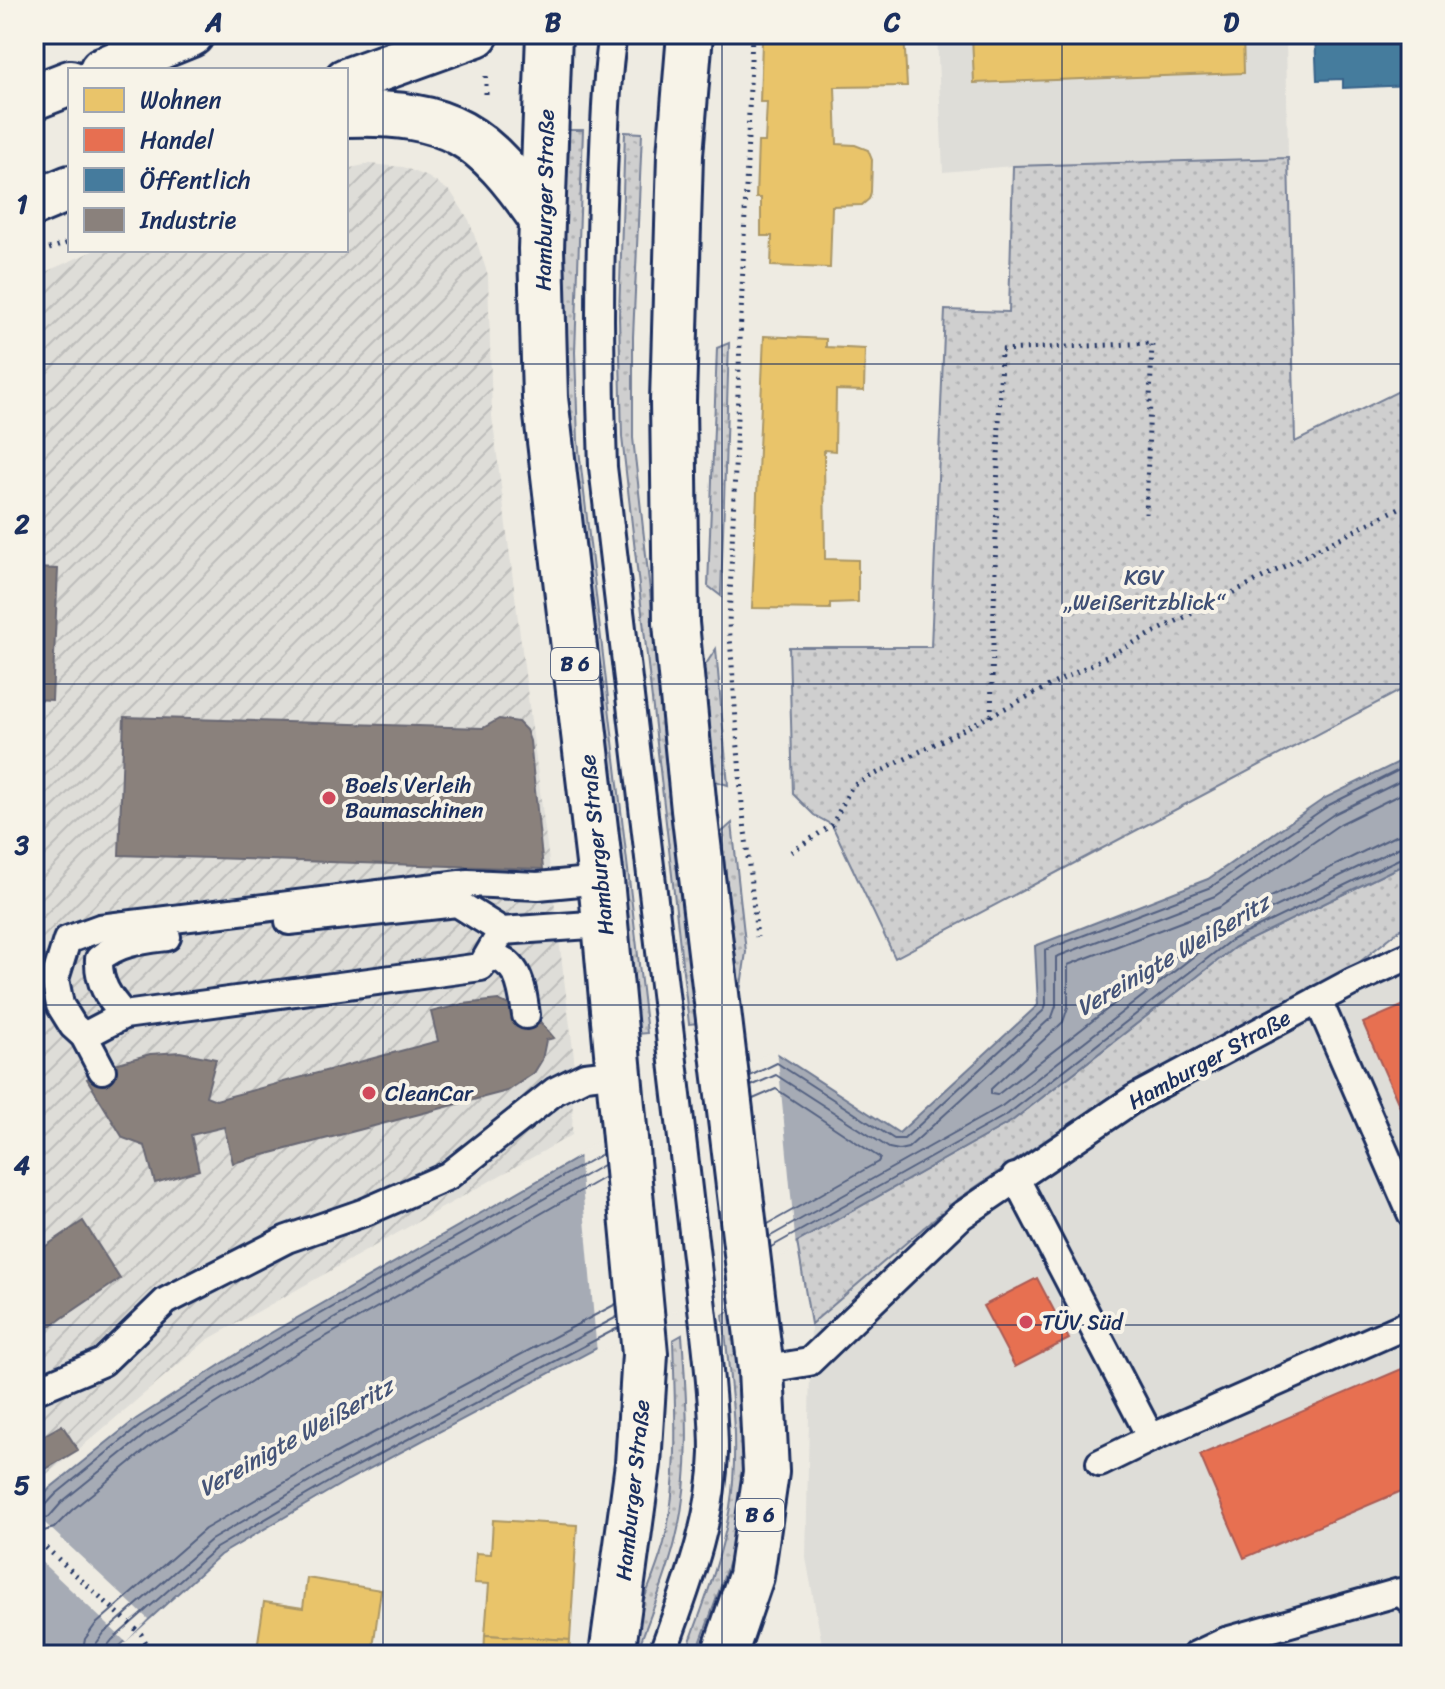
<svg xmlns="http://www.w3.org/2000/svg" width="1445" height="1689" viewBox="0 0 1445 1689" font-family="Sriracha,sans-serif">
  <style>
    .built { fill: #deddd8 }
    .industrial { fill: url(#industrial-furrows) }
    .grass { fill: url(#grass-dots); stroke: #757f96; stroke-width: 2 }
    .water { fill: #a6abb5; stroke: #6e7992; stroke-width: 2 }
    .pier { fill: #eeebe2 }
    .homes { fill: #e9c46a; stroke: #ab9766; stroke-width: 2 }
    .shops { fill: #e76f51; stroke: #aa5c55; stroke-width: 2 }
    .public { fill: #457b9d; stroke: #38648a; stroke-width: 2 }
    .industry { fill: #8a817c; stroke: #696873; stroke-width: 2 }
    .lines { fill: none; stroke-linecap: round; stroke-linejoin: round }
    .shore { stroke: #536181; stroke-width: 2 }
    .lane-casing { stroke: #1b2f5e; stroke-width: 32 }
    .secondary-casing { stroke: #1b2f5e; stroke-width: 50 }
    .primary-casing { stroke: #1b2f5e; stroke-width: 50 }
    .path { stroke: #1b2f5e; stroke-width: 5; stroke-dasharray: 2 6; stroke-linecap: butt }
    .lane { stroke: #f7f3e8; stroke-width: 26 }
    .secondary { stroke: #f7f3e8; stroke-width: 44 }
    .primary { stroke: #f7f3e8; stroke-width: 44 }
    .grid { fill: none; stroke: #1b2f5e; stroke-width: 2; stroke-opacity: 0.55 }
    .poi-dot { fill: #d1495b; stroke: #f7f3e8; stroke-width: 3 }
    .labels { text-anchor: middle; stroke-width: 8; stroke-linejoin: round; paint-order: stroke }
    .shield { fill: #f7f3e8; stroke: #5d6a87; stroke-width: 2 }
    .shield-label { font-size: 20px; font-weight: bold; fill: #1b2f5e }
    .street-label { font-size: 22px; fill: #1b2f5e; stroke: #f7f3e8 }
    .park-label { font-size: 22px; fill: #3f4f75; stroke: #f7f3e8 }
    .poi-label { font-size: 22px; fill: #1b2f5e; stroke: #f7f3e8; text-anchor: start }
    .water-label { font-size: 24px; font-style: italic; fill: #455478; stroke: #f7f3e8 }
    .neatline { fill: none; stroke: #1b2f5e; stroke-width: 3 }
    .grid-label { font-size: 26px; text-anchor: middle; font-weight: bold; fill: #1b2f5e }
  </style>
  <defs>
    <pattern id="industrial-furrows" width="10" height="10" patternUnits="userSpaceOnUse" patternTransform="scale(2)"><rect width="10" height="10" fill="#deddd8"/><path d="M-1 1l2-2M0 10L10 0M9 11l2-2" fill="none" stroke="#bebebc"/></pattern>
    <pattern id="grass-dots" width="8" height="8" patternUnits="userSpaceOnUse" patternTransform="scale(2)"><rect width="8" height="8" fill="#cfcfcf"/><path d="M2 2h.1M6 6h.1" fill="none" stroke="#b1b2b4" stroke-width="1.8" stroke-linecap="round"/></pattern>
  </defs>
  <rect width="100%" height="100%" fill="#eeebe2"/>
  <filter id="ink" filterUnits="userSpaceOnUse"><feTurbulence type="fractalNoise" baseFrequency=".0125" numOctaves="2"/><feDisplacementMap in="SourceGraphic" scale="16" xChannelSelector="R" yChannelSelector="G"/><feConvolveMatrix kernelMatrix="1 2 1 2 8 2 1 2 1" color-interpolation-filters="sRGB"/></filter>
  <g filter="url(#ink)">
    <!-- built -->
    <g class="built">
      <polygon points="937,34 1286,34 1288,158 1013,166 943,172"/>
      <polygon points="1411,941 1411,1655 824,1655 806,1558 811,1324 955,1201 1126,1086"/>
    </g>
    <!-- industrial -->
    <polygon class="industrial" points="369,164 403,167 428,177 451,192 469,220 488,275 492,416 574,1057 572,1135 207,1340 78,1450 34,1484 34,277 95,250 346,250 346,169"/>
    <!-- grass -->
    <g class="grass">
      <polygon points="567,130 583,130 575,352 578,441 647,1033 637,1034 569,421 562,320"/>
      <polygon points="625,132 642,133 633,337 633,438 698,1023 689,1024 622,437 619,316"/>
      <polygon points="1288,158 1295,442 1411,385 1411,685 895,958 832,825 814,815 793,794 789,647 931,647 945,310 1009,312 1013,166"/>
      <polygon points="729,343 721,596 708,586 717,348"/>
      <polygon points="716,649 728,785 715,781 704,667"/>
      <polygon points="732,823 746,952 740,993 721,833"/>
      <polygon points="1411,861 1411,921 1342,976 1126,1086 955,1201 811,1324 797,1242 1012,1121 1235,947"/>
      <path d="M731,1310C741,1390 752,1470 732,1550C723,1585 708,1620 696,1655H685C703,1606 722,1558 730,1507C740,1443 730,1379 723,1315Z"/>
      <path d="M682,1335C687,1404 692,1471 676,1538C667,1578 649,1617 636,1655L622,1653C636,1617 654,1580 664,1543C680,1476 675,1408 673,1340Z"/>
    </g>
    <!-- water -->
    <polygon class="water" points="1411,756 1411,861 1235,947 1012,1121 797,1242 348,1480 220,1555 110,1655 34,1655 34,1507 50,1488 136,1419 262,1338 574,1160 776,1053 899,1133 1038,1005 1035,946 1208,879 1325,798"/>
    <!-- pier -->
    <g class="pier">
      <polygon points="777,1049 796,1248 597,1353 579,1152"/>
      <polygon points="34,1513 148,1619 126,1642 34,1555"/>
    </g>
    <!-- homes -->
    <g class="homes">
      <polygon points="770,34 904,34 907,86 835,87 837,144 855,145 868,150 872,160 871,192 869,199 862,205 832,206 830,268 771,266 772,236 761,236 761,198 756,198 758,142 765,142 767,102 760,102 762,41 770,41"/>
      <polygon points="972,34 1243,34 1244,73 974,83"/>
      <polygon points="764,336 826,339 826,347 865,349 864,391 836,390 835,451 824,450 825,559 858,560 858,602 830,603 830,609 752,608"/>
      <polygon points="493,1520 577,1525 570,1640 485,1635 489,1584 474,1583 476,1553 491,1554"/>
      <polygon points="307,1578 381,1590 372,1655 256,1655 264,1602 303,1608"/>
      <polygon points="485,1635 570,1640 569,1655 484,1655"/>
    </g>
    <!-- shops -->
    <g class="shops">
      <polygon points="1411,1002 1411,1132 1363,1023"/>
      <polygon points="1037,1278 1069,1339 1015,1367 983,1306"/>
      <polygon points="1411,1365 1411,1487 1244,1558 1200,1455"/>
      <polygon points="1411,1646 1411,1655 1288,1655 1288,1651"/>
    </g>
    <!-- public -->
    <polygon class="public" points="1315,34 1411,34 1411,85 1343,88 1343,79 1317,80"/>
    <!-- industry -->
    <g class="industry">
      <polygon points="34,568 58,569 52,700 34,699"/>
      <polygon points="124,717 483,728 499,719 518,722 526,730 530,741 543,869 119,855"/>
      <polygon points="498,1000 537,1018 554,1038 546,1040 542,1060 534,1073 507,1091 233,1163 224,1127 191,1135 199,1170 155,1183 145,1146 123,1138 87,1079 115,1064 150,1054 180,1052 216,1059 206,1096 216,1100 438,1041 431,1012 463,1004"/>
      <polygon points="83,1221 120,1279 34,1337 34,1254"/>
      <polygon points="62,1425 78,1450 39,1473 34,1464 34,1441"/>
    </g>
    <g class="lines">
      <!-- shore -->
      <g class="shore">
        <polyline points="1411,789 1340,824 1220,907 1068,965 1068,1007 1063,1022 991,1089 991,1094 997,1095 1218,923 1395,836 1411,833"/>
        <polyline points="750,1076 777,1063 894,1139 904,1139 1044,1010 1046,1004 1045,950 1211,887 1329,805 1411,764"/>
        <polyline points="751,1086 776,1075 889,1148 899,1150 908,1148 1052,1017 1056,1006 1056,957 1215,896 1334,814 1411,776"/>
        <polyline points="753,1099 776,1089 880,1158 878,1162 768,1224"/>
        <polyline points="769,1237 1002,1106 1226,931 1400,847 1411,845"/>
        <polyline points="771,1247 1008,1114 1231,940 1405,856 1411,855"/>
        <polyline points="34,1511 42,1509 56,1494 141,1425 266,1345 602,1154"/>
        <polyline points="34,1521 49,1517 63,1501 146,1434 272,1354 603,1165"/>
        <polyline points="34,1534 54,1528 72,1510 153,1444 278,1364 605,1177"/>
        <polyline points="82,1655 85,1639 95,1625 205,1529 334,1454 616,1304"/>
        <polyline points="94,1655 96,1644 104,1633 211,1540 340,1464 617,1317"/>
        <polyline points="104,1655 105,1649 112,1640 216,1548 344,1473 618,1328"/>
      </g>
      <defs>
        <g id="lane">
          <path d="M613,34C606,80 605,128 603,174C599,272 599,369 603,467L704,1325C709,1367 714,1411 714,1453C712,1524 685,1590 662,1655"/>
          <polyline points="289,921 457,903 502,931 605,924"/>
          <path d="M489,955C520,961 522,988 526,1015"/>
          <polyline points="1318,1000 1411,1213"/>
          <path d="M124,1015C108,997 98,983 99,959C118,942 142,940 167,937"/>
          <polyline points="84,1036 124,1015 481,967 502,931"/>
          <polyline points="102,1070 84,1036 73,1026 60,1005 55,979 67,940 100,928 468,883 538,886 601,880"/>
          <polyline points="1015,1177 1151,1438"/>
          <polyline points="761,1370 809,1362 961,1216 1135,1098 1352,982 1411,955"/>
          <polyline points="34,1391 103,1362 166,1301 287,1239 365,1212 448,1176 555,1091 585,1076 621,1072"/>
          <polyline points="1100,1463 1151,1438 1411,1323"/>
          <polyline points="1196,1655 1226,1641"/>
          <polyline points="1226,1655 1226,1641 1400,1592 1411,1601"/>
        </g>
        <g id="secondary">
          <polyline points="102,70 191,34"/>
          <polyline points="346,81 476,34"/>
          <polyline points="34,97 70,83"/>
          <path d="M346,114C450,111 483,134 541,218"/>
          <polyline points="34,203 70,188"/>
        </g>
        <g id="primary">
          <polyline points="549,34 541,249 545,398 601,880 645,1354 638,1464 612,1655"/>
          <polyline points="690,34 680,155 673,401 676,623 694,810 761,1370 766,1472 751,1576 724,1655"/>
        </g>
      </defs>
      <!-- lane casing -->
      <use href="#lane" class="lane-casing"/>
      <!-- secondary casing -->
      <use href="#secondary" class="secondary-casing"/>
      <!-- primary casing -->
      <use href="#primary" class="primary-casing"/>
      <!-- path -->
      <g class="path">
        <polyline points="752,34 729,623 742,804 757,937"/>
        <polyline points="486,76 486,98"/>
        <polyline points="34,254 70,242"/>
        <polyline points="991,717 1001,350 1152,343 1146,514"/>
        <polyline points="791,852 832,825 852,786 1411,502"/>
        <polyline points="34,1537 141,1634 153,1655"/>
      </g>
      <!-- lane -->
      <use href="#lane" class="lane"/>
      <!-- secondary -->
      <use href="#secondary" class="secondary"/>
      <!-- primary -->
      <use href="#primary" class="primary"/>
    </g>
  </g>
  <!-- grid -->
  <path class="grid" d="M383,34V1655M722,34V1655M1062,34V1655M34,364H1411M34,684H1411M34,1005H1411M34,1325H1411"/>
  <!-- markers -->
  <g class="poi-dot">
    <circle cx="329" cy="798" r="8"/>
    <circle cx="369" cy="1093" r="8"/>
    <circle cx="1026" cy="1322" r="8"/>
  </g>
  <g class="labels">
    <!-- shield labels -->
    <g class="shield">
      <rect x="551" y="648" width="48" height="32" rx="6"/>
      <rect x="736" y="1499" width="48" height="32" rx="6"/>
    </g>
    <g class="shield-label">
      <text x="575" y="671">B 6</text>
      <text x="760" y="1522">B 6</text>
    </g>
    <!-- street labels -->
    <g class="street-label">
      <text transform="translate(544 200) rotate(-89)" y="8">Hamburger Straße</text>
      <text transform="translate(596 845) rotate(-96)" y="8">Hamburger Straße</text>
      <text transform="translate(1209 1059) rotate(-29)" y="8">Hamburger Straße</text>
      <text transform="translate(632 1490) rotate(-84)" y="8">Hamburger Straße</text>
    </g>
    <!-- park labels -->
    <g class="park-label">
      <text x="1144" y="585">KGV<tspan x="1144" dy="25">„Weißeritzblick“</tspan></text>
    </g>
    <!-- poi labels -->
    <g class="poi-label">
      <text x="345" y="793">Boels Verleih<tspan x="345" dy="25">Baumaschinen</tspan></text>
      <text x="385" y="1101">CleanCar</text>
      <text x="1042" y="1330">TÜV Süd</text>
    </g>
    <!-- water labels -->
    <g class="water-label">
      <text transform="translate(1173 955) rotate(-30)" y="8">Vereinigte Weißeritz</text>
      <text transform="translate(296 1437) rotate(-29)" y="8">Vereinigte Weißeritz</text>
    </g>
  </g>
  <!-- margin -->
  <rect width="1445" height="1689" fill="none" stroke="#f7f3e8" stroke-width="88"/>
  <!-- legend -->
  <rect x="68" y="68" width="280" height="184" fill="#f7f3e8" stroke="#9fa5b1" stroke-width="2"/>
  <rect x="84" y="88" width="40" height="24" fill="#e9c46a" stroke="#9fa5b1" stroke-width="2"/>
  <text x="140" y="108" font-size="24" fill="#1b2f5e">Wohnen</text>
  <rect x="84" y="128" width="40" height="24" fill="#e76f51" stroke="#9fa5b1" stroke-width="2"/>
  <text x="140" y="148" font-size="24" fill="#1b2f5e">Handel</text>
  <rect x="84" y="168" width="40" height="24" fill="#457b9d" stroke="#9fa5b1" stroke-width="2"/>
  <text x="140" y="188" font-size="24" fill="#1b2f5e">Öffentlich</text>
  <rect x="84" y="208" width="40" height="24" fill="#8a817c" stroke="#9fa5b1" stroke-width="2"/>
  <text x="140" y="228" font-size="24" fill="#1b2f5e">Industrie</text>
  <rect x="44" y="44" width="1357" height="1601" class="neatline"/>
  <g class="grid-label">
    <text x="214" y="31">A</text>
    <text x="553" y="31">B</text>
    <text x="892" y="31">C</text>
    <text x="1231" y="31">D</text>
    <text x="22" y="213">1</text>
    <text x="22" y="533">2</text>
    <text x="22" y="854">3</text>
    <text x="22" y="1174">4</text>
    <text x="22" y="1494">5</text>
  </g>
</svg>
